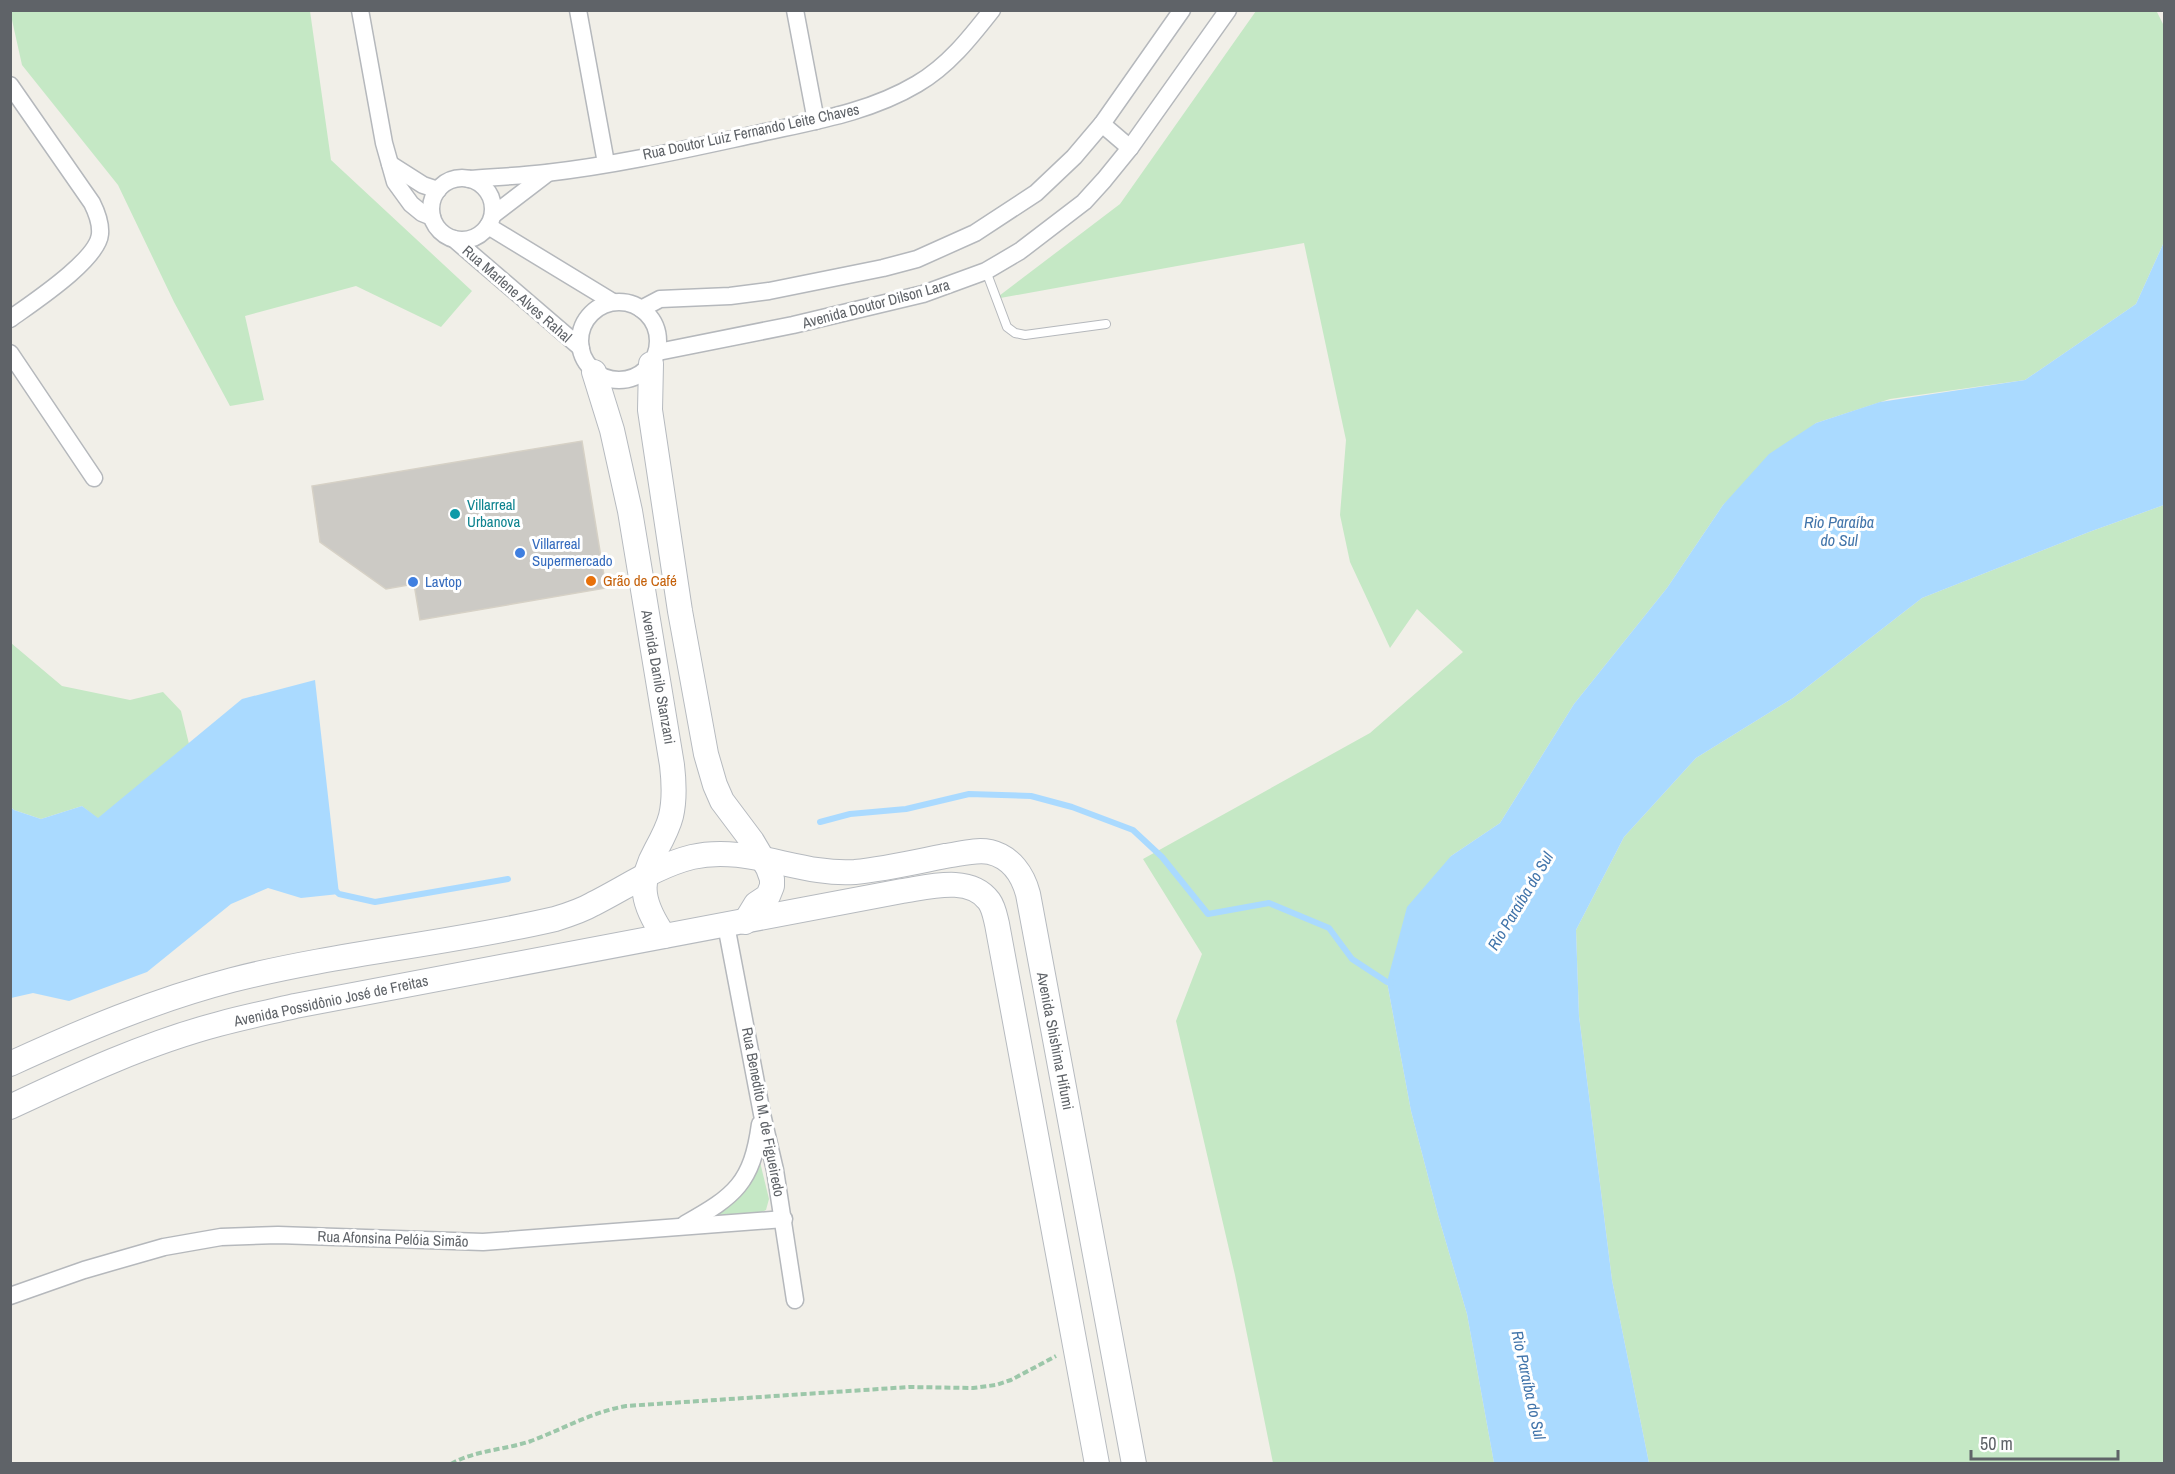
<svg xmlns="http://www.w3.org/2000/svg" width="2175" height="1474" viewBox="0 0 2175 1474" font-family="'Archivo Narrow',sans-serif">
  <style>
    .green { fill: #c5e8c5 }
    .water { fill: #aadaff }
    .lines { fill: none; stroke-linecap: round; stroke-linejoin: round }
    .stream { stroke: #aadaff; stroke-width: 6 }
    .building { fill: #cccac5; stroke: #d6d1c6; stroke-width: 1.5 }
    .lane-casing { stroke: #b5b8bc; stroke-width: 10 }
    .street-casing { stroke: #b5b8bc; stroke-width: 19 }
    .secondary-casing { stroke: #b6babf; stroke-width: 26 }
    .path { stroke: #9cc7a9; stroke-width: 4; stroke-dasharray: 6 3; stroke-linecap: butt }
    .lane { stroke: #fff; stroke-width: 8 }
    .street { stroke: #fff; stroke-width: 16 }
    .secondary { stroke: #fff; stroke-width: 24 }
    .culture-dot { fill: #0f9aa8; stroke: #fff; stroke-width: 2 }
    .shop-dot { fill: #3f7fe0; stroke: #fff; stroke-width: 2 }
    .food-dot { fill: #e8710a; stroke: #fff; stroke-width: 2 }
    .labels { text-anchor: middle; stroke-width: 6; stroke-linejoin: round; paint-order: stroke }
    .street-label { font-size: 15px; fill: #5f6368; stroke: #fff }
    .culture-label { font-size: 15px; fill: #0d838f; stroke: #fff; text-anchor: start }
    .shop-label { font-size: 15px; fill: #366cbe; stroke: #fff; text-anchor: start }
    .food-label { font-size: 15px; fill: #c56008; stroke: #fff; text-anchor: start }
    .water-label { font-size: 16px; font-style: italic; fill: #4174aa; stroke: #fff }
  </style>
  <rect width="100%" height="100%" fill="#f1efe8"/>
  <!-- green -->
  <g class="green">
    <polygon points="2156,10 2164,26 2164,242 2136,304 2025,380 1890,399 1816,423 1723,505 1667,588 1574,704 1500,823 1451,856 1387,982 1411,1111 1438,1215 1467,1314 1494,1463 1273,1463 1235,1275 1176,1021 1202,954 1143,859 1370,733 1463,652 1417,609 1390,648 1350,562 1340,515 1346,440 1304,243 995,299 1120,204 1256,11"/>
    <polygon points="10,11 310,11 331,160 472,291 441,327 356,286 245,316 264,400 230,406 174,302 118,185 22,65"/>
    <polygon points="2164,505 2164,1463 1649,1463 1612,1280 1579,1016 1576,930 1624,837 1696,758 1793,698 1922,598 2089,532"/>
    <polygon points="11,643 62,686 130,700 163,692 181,711 189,744 98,819 82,806 41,819 14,810 11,807"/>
    <path d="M760,1162L769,1199L766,1210L762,1212L719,1216L717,1214C739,1200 751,1185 760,1162Z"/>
  </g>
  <!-- water -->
  <g class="water">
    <polygon points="2164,242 2164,505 2089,532 1922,598 1793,698 1696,758 1624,837 1576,930 1579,1016 1612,1280 1649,1463 1494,1463 1467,1314 1438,1215 1411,1111 1387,982 1407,907 1451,856 1500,823 1574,704 1667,588 1723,505 1769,454 1816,423 1880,402 2025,380 2136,304"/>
    <polygon points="315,680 339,894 301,898 268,888 231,904 147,972 69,1001 33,993 11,998 11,807 14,810 41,819 82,806 98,818 242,699"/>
  </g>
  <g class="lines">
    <!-- stream -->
    <g class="stream">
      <polyline points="820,822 850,814 906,809 969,794 1031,796 1072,807 1133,830 1162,857 1208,914 1269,903 1329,928 1352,959 1387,982 1395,983"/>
      <polyline points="333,888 339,894 375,902 508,879"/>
    </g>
  </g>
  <!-- building -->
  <polygon class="building" points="582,441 606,588 420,620 414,584 386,589 320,542 312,486"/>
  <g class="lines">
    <defs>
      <polyline id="lane" points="986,271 1007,327 1015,333 1025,335 1106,324"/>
      <g id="street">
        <polyline points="360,10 384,143 395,182 411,204 422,213 432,217"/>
        <polyline points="578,10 606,163"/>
        <polyline points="795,10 816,121"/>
        <path d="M10,85L92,203C97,213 101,223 100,234C98,260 32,303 10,319"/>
        <polyline points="1102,124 1130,148"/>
        <polyline points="390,164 423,185 438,190"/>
        <circle cx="462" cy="209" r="31"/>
        <path d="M469,179C495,177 521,176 546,173C618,165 691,148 761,133C815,121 870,112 917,84C948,66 970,38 992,10"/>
        <polyline points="493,215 548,173"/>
        <polyline points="488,226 613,302"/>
        <polyline points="454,239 581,348"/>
        <circle cx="619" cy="341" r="39"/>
        <polyline points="641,309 660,299 730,296 769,291 883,268 917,259 975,233 1036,193 1074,157 1102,124 1182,10"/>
        <polyline points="658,352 793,325 923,294 986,271 1020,251 1084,202 1104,180 1130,148 1228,10"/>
        <polyline points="10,353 94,478"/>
        <polyline points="726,925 762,1114 775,1170 795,1300"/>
        <path d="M685,1224C735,1196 752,1183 760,1124"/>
        <polyline points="10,1296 84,1270 164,1247 221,1237 278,1235 483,1242 784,1219"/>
      </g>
      <g id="secondary">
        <polyline points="651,364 650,410 680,611 706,754 715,785 722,801 752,841 768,868 772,879 772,886 768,896 756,904 745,922"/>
        <path d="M594,372L612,430L630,511L672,765C674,782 675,799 671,816C668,828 662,839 656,850C637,884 643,905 664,936"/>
        <path d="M10,1064C82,1031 155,1000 232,980C338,953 448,944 555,919C568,915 581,911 593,904C625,888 656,866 692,857C747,844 800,876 855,872C885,869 915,862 945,856C960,854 976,849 990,852C1011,857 1023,875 1028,894L1134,1464"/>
        <path d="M10,1107C78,1075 147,1043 219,1024C244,1017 270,1012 295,1006L902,891C929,887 970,875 989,901C994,908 995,916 997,924L1097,1464"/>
      </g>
    </defs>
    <!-- lane casing -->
    <use href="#lane" class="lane-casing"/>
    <!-- street casing -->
    <use href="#street" class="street-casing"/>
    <!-- secondary casing -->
    <use href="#secondary" class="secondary-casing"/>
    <!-- path -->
    <path class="path" d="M451,1464C475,1450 505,1450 531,1441C563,1429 592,1412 626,1406L909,1387L973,1388L996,1385L1011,1380L1056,1356"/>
    <!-- lane -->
    <use href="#lane" class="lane"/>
    <!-- street -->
    <use href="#street" class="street"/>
    <!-- secondary -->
    <use href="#secondary" class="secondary"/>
  </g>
  <!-- markers -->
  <circle class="culture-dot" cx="455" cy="514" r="6"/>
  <g class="shop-dot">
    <circle cx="520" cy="553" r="6"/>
    <circle cx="413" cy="582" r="6"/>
  </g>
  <circle class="food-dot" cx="591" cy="581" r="6"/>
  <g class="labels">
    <!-- street labels -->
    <g class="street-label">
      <text transform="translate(751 132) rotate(-12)" y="5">Rua Doutor Luiz Fernando Leite Chaves</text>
      <text transform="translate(517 294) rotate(41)" y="5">Rua Marlene Alves Rahal</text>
      <text transform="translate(876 304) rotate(-15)" y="5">Avenida Doutor Dilson Lara</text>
      <text transform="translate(658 677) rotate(80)" y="5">Avenida Danilo Stanzani</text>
      <text transform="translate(331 1001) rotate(-12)" y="5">Avenida Possidônio José de Freitas</text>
      <text transform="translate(1055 1041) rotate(79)" y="5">Avenida Shishima Hifumi</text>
      <text transform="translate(763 1112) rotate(79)" y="5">Rua Benedito M. de Figueiredo</text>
      <text transform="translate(393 1239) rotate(2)" y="5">Rua Afonsina Pelóia Simão</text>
    </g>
    <!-- culture labels -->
    <g class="culture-label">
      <text x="467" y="510">Villarreal<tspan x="467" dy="17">Urbanova</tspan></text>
    </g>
    <!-- shop labels -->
    <g class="shop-label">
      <text x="532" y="549">Villarreal<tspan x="532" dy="17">Supermercado</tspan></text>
      <text x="425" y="587">Lavtop</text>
    </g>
    <!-- food labels -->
    <g class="food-label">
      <text x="603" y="586">Grão de Café</text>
    </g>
    <!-- water labels -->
    <g class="water-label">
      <text x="1839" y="528">Rio Paraíba<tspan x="1839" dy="18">do Sul</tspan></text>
      <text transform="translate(1520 901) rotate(-59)" y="6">Rio Paraíba do Sul</text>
      <text transform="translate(1529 1385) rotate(78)" y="6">Rio Paraíba do Sul</text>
    </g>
  </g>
  <!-- border -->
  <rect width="2175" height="1474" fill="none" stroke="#5f6368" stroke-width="24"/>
  <!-- scale -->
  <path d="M1971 1450v9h147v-9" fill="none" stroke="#5f6368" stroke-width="3"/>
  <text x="1980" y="1450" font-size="18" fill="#5f6368" stroke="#ffffff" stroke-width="4.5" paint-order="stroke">50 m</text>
</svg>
